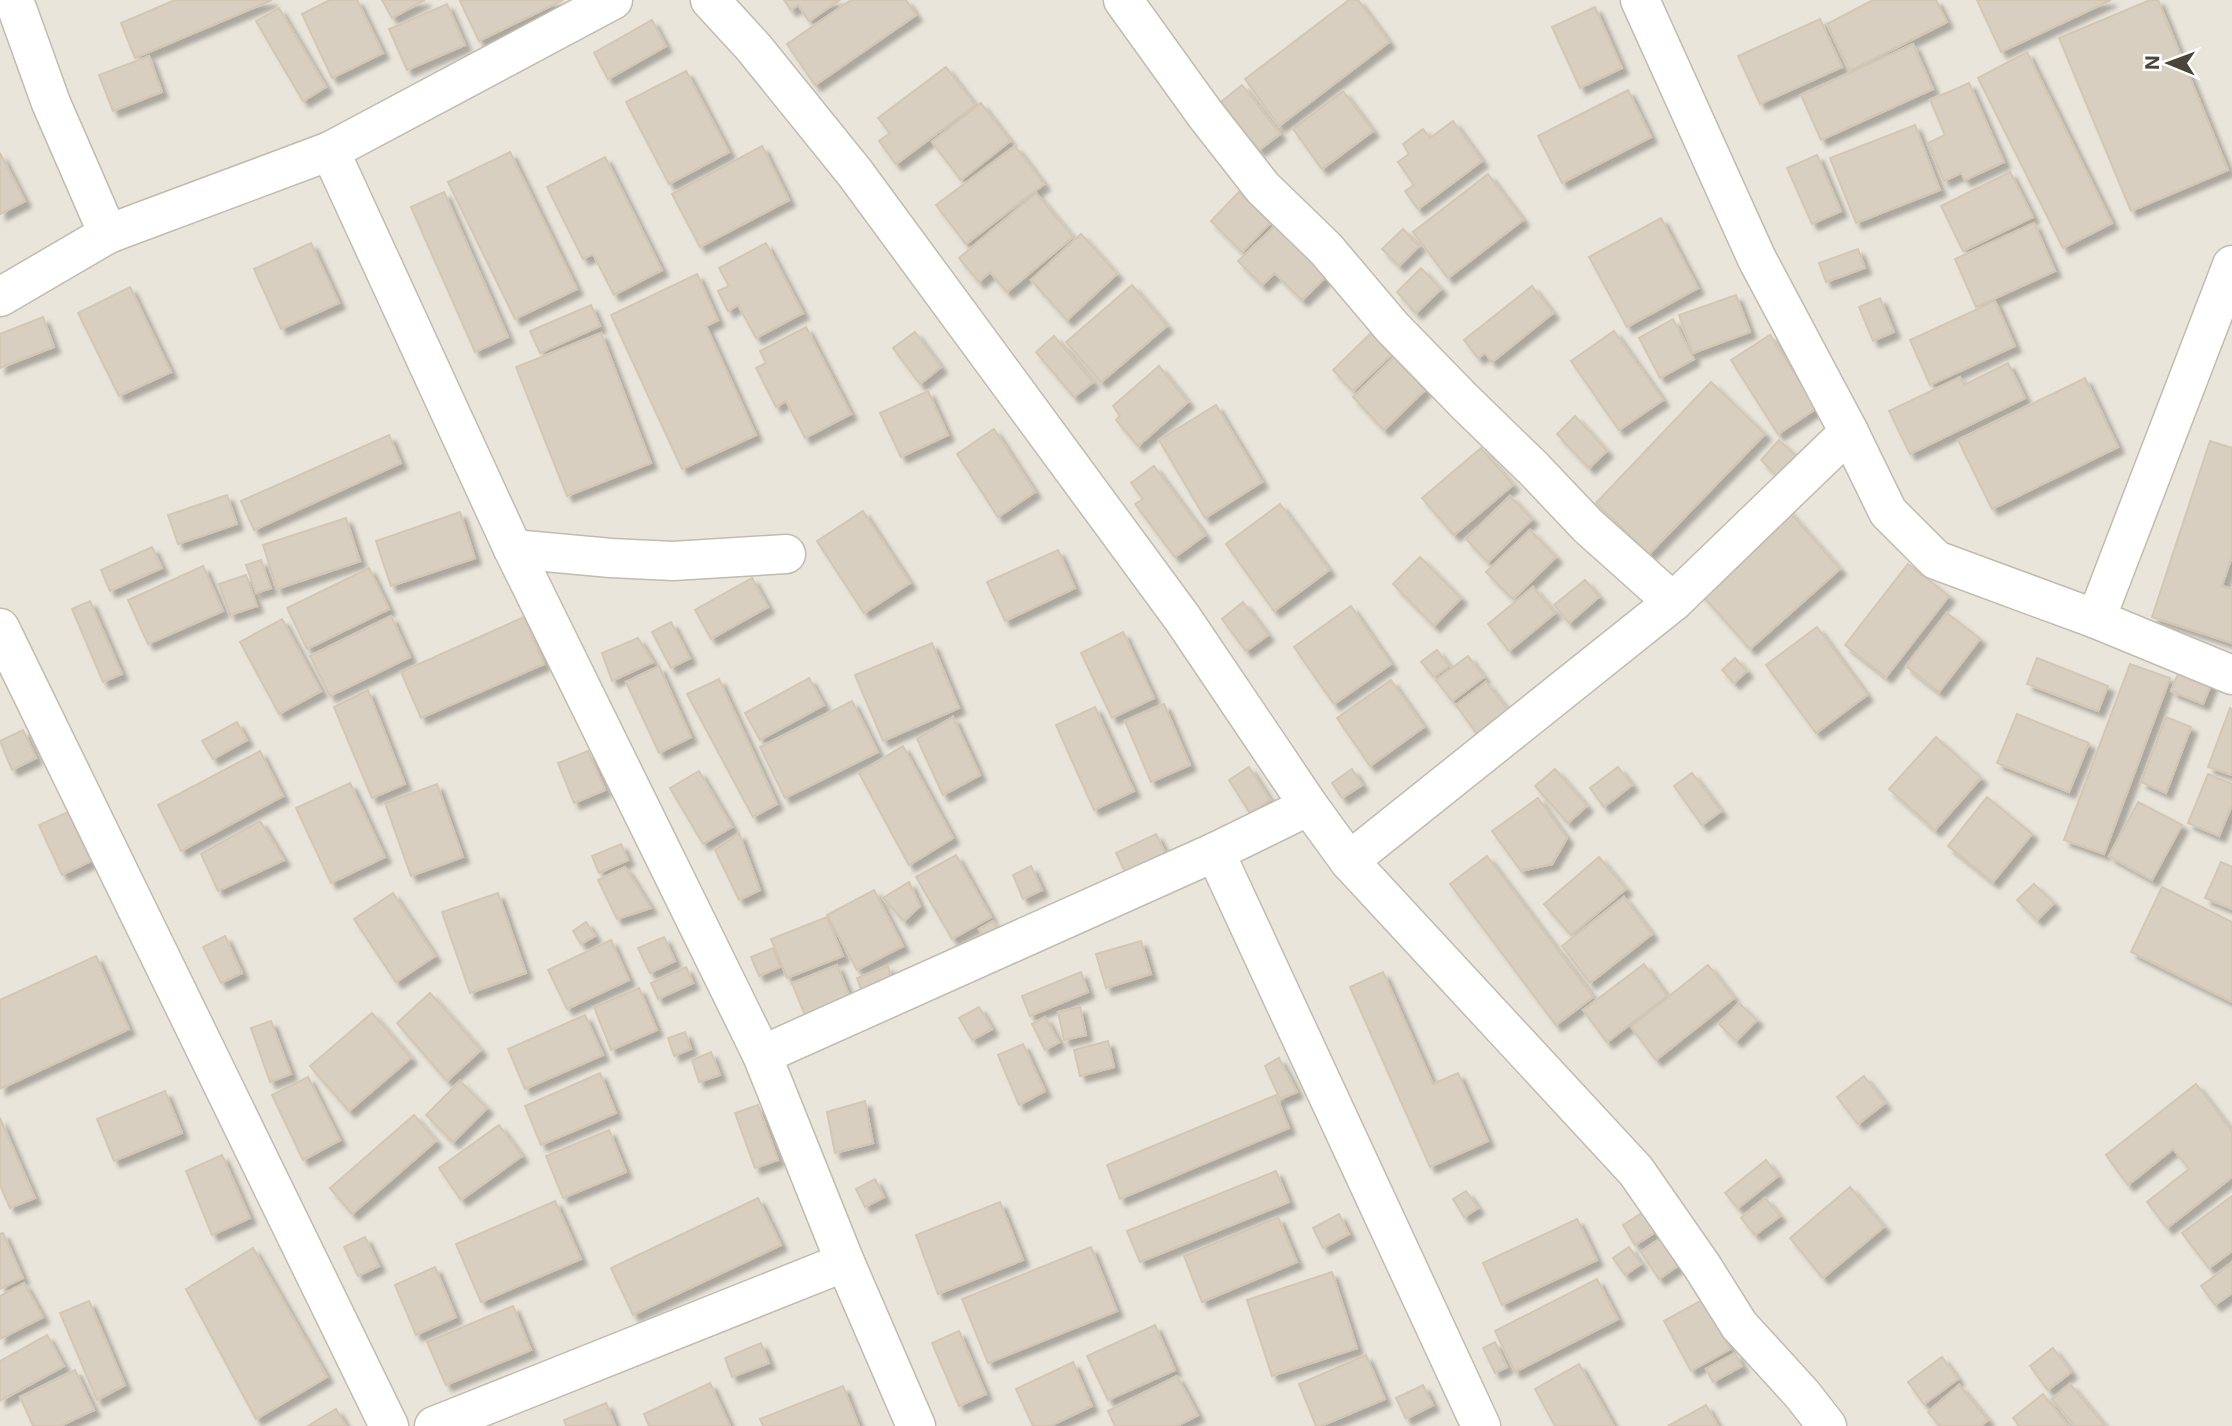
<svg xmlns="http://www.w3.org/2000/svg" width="2232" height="1426" viewBox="0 0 2232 1426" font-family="Inter,sans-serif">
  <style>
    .residential { fill: #eae5da }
    .building { fill: #d8cfc1; stroke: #d3c7b4; stroke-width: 2; filter: url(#shadow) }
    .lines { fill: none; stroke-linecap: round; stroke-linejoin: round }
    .minor-casing { stroke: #c2bbae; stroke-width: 41 }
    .minor { stroke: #fff; stroke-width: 38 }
  </style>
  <defs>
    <filter id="shadow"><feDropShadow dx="6" dy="6" stdDeviation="2" flood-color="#0004"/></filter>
  </defs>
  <rect width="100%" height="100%" fill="#f6f3ec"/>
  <!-- residential -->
  <rect class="residential" x="0" y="0" width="2232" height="1426"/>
  <!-- building -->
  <g class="building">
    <polygon points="175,0 272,0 135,58 121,23"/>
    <polygon points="330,0 357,0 383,53 332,78 302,14"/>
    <polygon points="382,0 425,0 392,18"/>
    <polygon points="463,0 563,0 479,41 460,1"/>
    <polygon points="784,0 840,0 809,21 798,5 791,10"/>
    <polygon points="851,0 906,0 916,15 815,85 787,44"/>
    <polygon points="1349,0 1358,0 1389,42 1279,126 1245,79"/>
    <polygon points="1873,0 1936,0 1947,22 1850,71 1827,24"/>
    <polygon points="1977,0 2111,0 2001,52"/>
    <polygon points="2150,0 2158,0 2228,170 2131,211 2059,38"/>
    <polygon points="447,4 465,45 407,70 389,29"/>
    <polygon points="1595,7 1622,68 1580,88 1552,27"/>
    <polygon points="279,8 326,87 303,101 256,21"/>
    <polygon points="1820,19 1842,67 1760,104 1738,56"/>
    <polygon points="652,20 666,46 608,79 594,53"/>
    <polygon points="1913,44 1933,89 1821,140 1801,95"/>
    <polygon points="2027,52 2112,223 2063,248 1978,78"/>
    <polygon points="149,56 162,92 113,111 99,75"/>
    <polygon points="946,67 975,105 896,164 879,141 890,133 878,118"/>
    <polygon points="686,71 729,152 669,184 626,102"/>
    <polygon points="1969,83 2004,162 1965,180 1961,173 1944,181 1928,143 1945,135 1930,100"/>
    <polygon points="1242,85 1280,134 1259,150 1221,102"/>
    <polygon points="1628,90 1651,137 1562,183 1538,136"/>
    <polygon points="1343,91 1373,131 1322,169 1293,129"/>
    <polygon points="981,103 1010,141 961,180 932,142"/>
    <polygon points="1453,121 1482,161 1418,209 1405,191 1414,185 1398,162 1409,154 1403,144 1423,129 1430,138"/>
    <polygon points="1915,125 1940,190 1856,223 1830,158"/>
    <polygon points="762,146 789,200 700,247 672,194"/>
    <polygon points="1015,146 1044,184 966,244 936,205"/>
    <polygon points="510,152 577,289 515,319 448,182"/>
    <polygon points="0,153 25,201 0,214"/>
    <polygon points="1817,155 1841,211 1812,224 1787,168"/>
    <polygon points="605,157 662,270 614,295 593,254 583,259 547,187"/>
    <polygon points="2010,172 2033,217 1963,251 1941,206"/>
    <polygon points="1488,174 1523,220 1448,278 1413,232"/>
    <polygon points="444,192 508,337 475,352 411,207"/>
    <polygon points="1239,192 1270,223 1242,252 1211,221"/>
    <polygon points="1036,193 1073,237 1007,292 990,272 979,282 959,258"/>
    <polygon points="1661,218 1698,288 1627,327 1589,257"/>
    <polygon points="2034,223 2055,271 1976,307 1955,259"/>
    <polygon points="1276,225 1326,277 1302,300 1275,273 1262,285 1238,261"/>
    <polygon points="1403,229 1419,246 1399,266 1382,249"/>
    <polygon points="1081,234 1117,274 1067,320 1031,280"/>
    <polygon points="311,243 339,303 281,329 254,269"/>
    <polygon points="766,243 803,313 756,338 738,305 728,311 718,291 729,286 719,268"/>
    <polygon points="1858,249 1865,268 1826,282 1819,263"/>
    <polygon points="1421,268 1441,289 1416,313 1397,292"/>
    <polygon points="697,274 718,320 706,326 756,435 682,469 611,315"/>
    <polygon points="1132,285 1167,326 1101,382 1066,342"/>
    <polygon points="1532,286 1553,313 1492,362 1485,353 1478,358 1464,340"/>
    <polygon points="130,287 171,372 119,396 78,313"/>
    <polygon points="1736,295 1750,332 1693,353 1679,315"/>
    <polygon points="1880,298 1894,332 1873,341 1859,307"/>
    <polygon points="1995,301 2015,346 1930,385 1910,340"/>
    <polygon points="591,305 600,326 540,353 530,331"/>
    <polygon points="43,317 54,347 0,368 0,334"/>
    <polygon points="1673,319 1694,359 1660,378 1639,338"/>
    <polygon points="806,327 851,414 805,438 786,401 776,407 756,368 766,363 760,351"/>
    <polygon points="1614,331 1663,400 1619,430 1571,361"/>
    <polygon points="915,332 941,367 920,384 893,348"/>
    <polygon points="601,333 651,463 567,496 516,367"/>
    <polygon points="1371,333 1391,355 1353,391 1333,370"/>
    <polygon points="1770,335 1817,408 1778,434 1731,360"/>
    <polygon points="1054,336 1093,382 1074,397 1036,352"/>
    <polygon points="1394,357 1425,390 1384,430 1353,397"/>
    <polygon points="2008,363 2025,398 1910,454 1889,411 1960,377 1964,385"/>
    <polygon points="1159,366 1188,402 1138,446 1116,420 1120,416 1113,406"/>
    <polygon points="2085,378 2118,447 1992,509 1958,440"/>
    <polygon points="1711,382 1765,434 1649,554 1596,503"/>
    <polygon points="928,391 948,435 901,457 880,413"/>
    <polygon points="1216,405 1262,482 1205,518 1159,440"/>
    <polygon points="1575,416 1607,451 1589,468 1557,434"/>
    <polygon points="994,429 1035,492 998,517 957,454"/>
    <polygon points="389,435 401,463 254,530 241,501"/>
    <polygon points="1779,440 1800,460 1781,480 1761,460"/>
    <polygon points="2210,441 2232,448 2232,556 2222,586 2232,589 2232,643 2152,617"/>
    <polygon points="1481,448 1513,485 1454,535 1422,498"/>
    <polygon points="1154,466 1205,535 1175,557 1135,504 1143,499 1131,483"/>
    <polygon points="227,495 237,524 178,544 168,515"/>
    <polygon points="1510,496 1532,519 1488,562 1466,539"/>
    <polygon points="1280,504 1329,570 1274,611 1226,544"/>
    <polygon points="1785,507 1840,569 1750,649 1695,587"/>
    <polygon points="863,511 910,583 864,613 817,541"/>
    <polygon points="460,512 475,558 391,586 376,541"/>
    <polygon points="346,518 360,561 277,589 263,545"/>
    <polygon points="1530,530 1556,557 1513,599 1486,572"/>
    <polygon points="152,547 162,568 110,591 101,570"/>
    <polygon points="1058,550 1075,588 1005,621 987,582"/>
    <polygon points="1420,557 1461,598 1434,626 1393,584"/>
    <polygon points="261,560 271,588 256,593 246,565"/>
    <polygon points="1908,564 1949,596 1886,677 1845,645"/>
    <polygon points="203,566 223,611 148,644 128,600"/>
    <polygon points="369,568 389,609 307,649 287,608"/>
    <polygon points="246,575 257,606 230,615 219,584"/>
    <polygon points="752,578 768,607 711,639 695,610"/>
    <polygon points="1585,580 1599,597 1569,623 1554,605"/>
    <polygon points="1533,587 1555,613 1509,651 1488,624"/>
    <polygon points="90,601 122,674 103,682 72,609"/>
    <polygon points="1243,602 1268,635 1246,651 1222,619"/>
    <polygon points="1351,606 1391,664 1334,704 1294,647"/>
    <polygon points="1947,613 1980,639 1939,692 1906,666"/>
    <polygon points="391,616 410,657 330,696 310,656"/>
    <polygon points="524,617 544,664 421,718 401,672"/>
    <polygon points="282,619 321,691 279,714 240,642"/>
    <polygon points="671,622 690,658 671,668 652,632"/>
    <polygon points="1817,627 1867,695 1816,733 1766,665"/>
    <polygon points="1123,632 1154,698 1112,718 1081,653"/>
    <polygon points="638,638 653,662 612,681 602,653"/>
    <polygon points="932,643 959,708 883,741 855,675"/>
    <polygon points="1437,650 1449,666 1434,677 1421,662"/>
    <polygon points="1468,656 1484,677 1452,701 1436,680"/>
    <polygon points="1735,658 1747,671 1734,683 1722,670"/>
    <polygon points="2037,658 2108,686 2098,711 2027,684"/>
    <polygon points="2130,664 2170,678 2104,854 2064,840"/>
    <polygon points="2182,664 2214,677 2203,704 2171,691"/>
    <polygon points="659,666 691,737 659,753 626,682"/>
    <polygon points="809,678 824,705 760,740 745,713"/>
    <polygon points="719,679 777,804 753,817 687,694"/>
    <polygon points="1391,680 1424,727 1370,766 1337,718"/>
    <polygon points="1486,682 1513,717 1482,741 1456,705"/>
    <polygon points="368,690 405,784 372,798 334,707"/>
    <polygon points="852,701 878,752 785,798 760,747"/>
    <polygon points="1164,704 1190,765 1151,782 1125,721"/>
    <polygon points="1095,707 1134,791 1094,810 1056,725"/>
    <polygon points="2230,708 2232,709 2232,775 2208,767"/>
    <polygon points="2017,714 2089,743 2069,792 1997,763"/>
    <polygon points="953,717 980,775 943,795 917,739"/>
    <polygon points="2166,717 2191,727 2166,793 2141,782"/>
    <polygon points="237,722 247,740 213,759 202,741"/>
    <polygon points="23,730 36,758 12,770 0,741"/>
    <polygon points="1936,737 1981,778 1935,830 1889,789"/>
    <polygon points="903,746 953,838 909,865 859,773"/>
    <polygon points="260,751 283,796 181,851 158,805"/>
    <polygon points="588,751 605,790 574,803 558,763"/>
    <polygon points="1249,767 1270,800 1250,813 1229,780"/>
    <polygon points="1618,767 1632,785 1604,807 1590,788"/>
    <polygon points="1352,769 1362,785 1342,798 1332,783"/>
    <polygon points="1555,769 1587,806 1568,823 1535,786"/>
    <polygon points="699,771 732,827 703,844 670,788"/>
    <polygon points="1692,773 1721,811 1702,825 1674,786"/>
    <polygon points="2208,774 2232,784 2232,805 2219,836 2188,823"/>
    <polygon points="350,783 385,857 331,883 296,808"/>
    <polygon points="437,784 463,857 411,876 385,803"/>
    <polygon points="1987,797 2032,834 1993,882 1948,846"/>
    <polygon points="1538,798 1567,838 1552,864 1521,871 1492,831"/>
    <polygon points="2138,802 2182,825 2152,880 2109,856"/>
    <polygon points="68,812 91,861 62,875 39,825"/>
    <polygon points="260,821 284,860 218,891 201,854"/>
    <polygon points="739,833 760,890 739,900 715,850"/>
    <polygon points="1156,834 1168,859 1128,878 1116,853"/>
    <polygon points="621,844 628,860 599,873 592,856"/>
    <polygon points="956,855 991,917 952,939 916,877"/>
    <polygon points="1487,856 1593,997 1556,1025 1450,884"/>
    <polygon points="1599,857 1626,889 1571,935 1544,904"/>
    <polygon points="2221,862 2232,867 2232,909 2205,898"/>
    <polygon points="1031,866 1042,890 1023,899 1013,875"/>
    <polygon points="625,867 651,908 617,919 598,880"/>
    <polygon points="909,882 920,906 904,921 883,898"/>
    <polygon points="2034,884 2054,903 2037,920 2017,900"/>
    <polygon points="2162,887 2232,922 2232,1002 2131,952"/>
    <polygon points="874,890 903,946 857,970 827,915"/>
    <polygon points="393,893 435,956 396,982 354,919"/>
    <polygon points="498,893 526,973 470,993 442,912"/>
    <polygon points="1624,897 1652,934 1590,983 1562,946"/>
    <polygon points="827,917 843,956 787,978 771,939"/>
    <polygon points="993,921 1000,933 986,941 979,929"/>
    <polygon points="586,922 595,936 581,944 573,931"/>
    <polygon points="225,936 242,973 221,983 203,947"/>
    <polygon points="664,937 675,961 650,973 638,948"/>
    <polygon points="611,940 629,980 567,1009 548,970"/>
    <polygon points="1141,941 1151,974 1106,988 1096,954"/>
    <polygon points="773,948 780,967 759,976 751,957"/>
    <polygon points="96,956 129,1029 0,1089 0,1000"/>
    <polygon points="1644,964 1667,996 1607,1042 1583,1010"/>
    <polygon points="837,965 853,1005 808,1023 792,983"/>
    <polygon points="1708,965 1734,998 1656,1060 1631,1027"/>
    <polygon points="888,966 893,984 863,995 857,978"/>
    <polygon points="686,967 693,983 658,999 651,983"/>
    <polygon points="1081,972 1088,992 1030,1016 1022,996"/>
    <polygon points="1383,972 1433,1084 1458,1073 1488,1141 1430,1167 1350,987"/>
    <polygon points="639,988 657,1030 611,1050 594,1007"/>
    <polygon points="430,993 481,1050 447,1081 397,1023"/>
    <polygon points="1739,1003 1757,1020 1736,1041 1719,1024"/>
    <polygon points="979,1007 992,1029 972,1040 959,1018"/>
    <polygon points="1080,1007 1086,1035 1064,1040 1058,1012"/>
    <polygon points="372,1013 411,1058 349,1111 310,1066"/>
    <polygon points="585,1015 603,1055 525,1089 508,1049"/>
    <polygon points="1045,1017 1059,1042 1045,1050 1032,1024"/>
    <polygon points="271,1021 291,1074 270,1082 251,1028"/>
    <polygon points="685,1032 691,1049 674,1056 668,1038"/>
    <polygon points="1108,1041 1114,1067 1080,1076 1074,1050"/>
    <polygon points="1023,1044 1045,1091 1019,1105 998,1055"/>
    <polygon points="711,1052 720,1075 699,1082 692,1060"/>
    <polygon points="1279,1058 1297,1092 1280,1099 1265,1066"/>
    <polygon points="600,1073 616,1113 541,1145 525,1106"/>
    <polygon points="1864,1076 1885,1103 1858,1124 1837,1097"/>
    <polygon points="308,1077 340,1140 303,1160 272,1095"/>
    <polygon points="460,1081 487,1108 453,1142 426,1115"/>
    <polygon points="2196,1084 2232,1131 2232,1177 2167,1228 2147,1202 2189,1169 2173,1149 2128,1185 2106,1155"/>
    <polygon points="165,1091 182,1133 114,1161 97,1119"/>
    <polygon points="1276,1095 1289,1128 1120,1199 1107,1165"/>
    <polygon points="865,1101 873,1143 835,1153 827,1112"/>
    <polygon points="758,1105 778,1160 755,1168 735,1113"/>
    <polygon points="414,1115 436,1141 352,1214 330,1188"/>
    <polygon points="0,1118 35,1198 10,1208 0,1185"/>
    <polygon points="499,1125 522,1156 461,1200 439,1168"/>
    <polygon points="609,1130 626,1172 563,1198 546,1156"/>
    <polygon points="222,1155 250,1218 212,1235 186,1171"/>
    <polygon points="1766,1160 1778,1176 1738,1208 1725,1193"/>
    <polygon points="1276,1171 1289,1202 1140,1262 1127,1231"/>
    <polygon points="875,1179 884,1197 865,1207 856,1189"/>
    <polygon points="1850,1187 1884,1227 1823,1278 1790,1238"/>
    <polygon points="1466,1191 1478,1208 1464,1217 1453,1199"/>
    <polygon points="2232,1196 2232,1251 2209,1268 2182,1233"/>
    <polygon points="758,1198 781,1245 633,1315 611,1268"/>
    <polygon points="1765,1198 1780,1216 1755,1235 1741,1218"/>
    <polygon points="555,1201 581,1259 481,1302 456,1244"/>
    <polygon points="1000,1202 1023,1260 938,1294 916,1235"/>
    <polygon points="1653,1206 1665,1226 1635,1245 1623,1225"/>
    <polygon points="1339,1214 1349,1234 1323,1248 1313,1228"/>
    <polygon points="1278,1217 1297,1262 1202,1302 1184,1256"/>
    <polygon points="1577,1219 1597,1260 1502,1305 1483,1263"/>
    <polygon points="1671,1231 1689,1258 1659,1279 1641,1252"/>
    <polygon points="3,1233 23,1278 0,1289 0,1234"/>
    <polygon points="365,1237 379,1266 358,1276 344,1247"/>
    <polygon points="1091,1247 1117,1311 988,1363 962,1299"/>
    <polygon points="1629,1247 1641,1264 1625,1275 1613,1258"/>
    <polygon points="253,1248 327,1377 256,1419 186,1289"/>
    <polygon points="2232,1263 2232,1293 2215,1305 2201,1286"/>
    <polygon points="435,1267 456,1317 416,1335 395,1285"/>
    <polygon points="1332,1272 1357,1348 1272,1376 1247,1300"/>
    <polygon points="1597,1279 1618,1319 1515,1372 1495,1331"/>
    <polygon points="24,1283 43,1317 0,1339 0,1296"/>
    <polygon points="1702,1300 1730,1349 1691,1371 1664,1321"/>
    <polygon points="89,1301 125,1385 97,1400 60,1313"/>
    <polygon points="513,1306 531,1350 446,1385 427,1342"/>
    <polygon points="1155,1325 1175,1370 1108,1400 1087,1356"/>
    <polygon points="959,1331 986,1394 959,1406 932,1343"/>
    <polygon points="47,1335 64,1366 0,1401 0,1361"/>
    <polygon points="1495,1342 1507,1367 1495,1373 1483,1348"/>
    <polygon points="761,1343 769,1363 732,1377 725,1358"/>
    <polygon points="2053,1348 2071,1372 2048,1390 2030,1366"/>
    <polygon points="1735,1353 1742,1366 1713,1382 1706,1369"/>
    <polygon points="1366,1355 1385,1399 1321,1426 1316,1426 1299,1384"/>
    <polygon points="1942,1357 1958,1379 1924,1404 1908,1382"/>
    <polygon points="1073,1362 1092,1406 1050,1426 1033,1426 1016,1389"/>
    <polygon points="1579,1364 1614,1426 1555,1426 1535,1389"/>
    <polygon points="75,1370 94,1410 60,1426 33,1426 20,1397"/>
    <polygon points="1177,1376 1198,1415 1177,1426 1115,1426 1108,1411"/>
    <polygon points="710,1383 730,1426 649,1426 644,1414"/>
    <polygon points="2070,1384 2105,1426 2075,1426 2052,1399"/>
    <polygon points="1423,1385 1433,1405 1406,1419 1396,1398"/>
    <polygon points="1959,1385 1988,1420 1981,1426 1940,1426 1928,1412"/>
    <polygon points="843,1386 859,1426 763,1426 760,1419"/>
    <polygon points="2043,1394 2068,1426 2019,1426 2013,1418"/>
    <polygon points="606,1403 615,1425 566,1426 564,1420"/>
    <polygon points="1706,1405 1718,1426 1668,1426"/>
    <polygon points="336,1409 346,1426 308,1426"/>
  </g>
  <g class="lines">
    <defs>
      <g id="minor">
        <polyline points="14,0 51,103 108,234"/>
        <polyline points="710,0 754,48 855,173 1183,619 1309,806 1349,861 1636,1171 1702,1266 1739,1325 1802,1394 1827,1426"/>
        <polyline points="1123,0 1205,114 1263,188 1326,249 1392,327 1464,401 1534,469 1588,526 1673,602"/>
        <polyline points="1640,0 1757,259 1849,432 1888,512 1936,560 2096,619 2232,675"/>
        <polyline points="330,151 513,549 762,1055 845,1262 916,1426"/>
        <polyline points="0,297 108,234 330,151 613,0"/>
        <polyline points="513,549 611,558 673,561 786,554"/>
        <polyline points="2096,619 2232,265"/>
        <polyline points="0,628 389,1426"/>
        <polyline points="1215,852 1481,1426"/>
        <polyline points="1349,861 1673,602 1849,432"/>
        <polyline points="762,1055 1215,852 1309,806"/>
        <polyline points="434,1426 845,1262"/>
      </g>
    </defs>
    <!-- minor casing -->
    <use href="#minor" class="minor-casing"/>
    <!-- minor -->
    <use href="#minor" class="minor"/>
  </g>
  <!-- north arrow -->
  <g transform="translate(2169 63) rotate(271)" stroke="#ffffff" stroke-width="5" paint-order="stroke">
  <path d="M0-5L12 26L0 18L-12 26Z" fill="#4b4439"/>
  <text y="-10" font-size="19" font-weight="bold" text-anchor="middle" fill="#4b4439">N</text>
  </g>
</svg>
